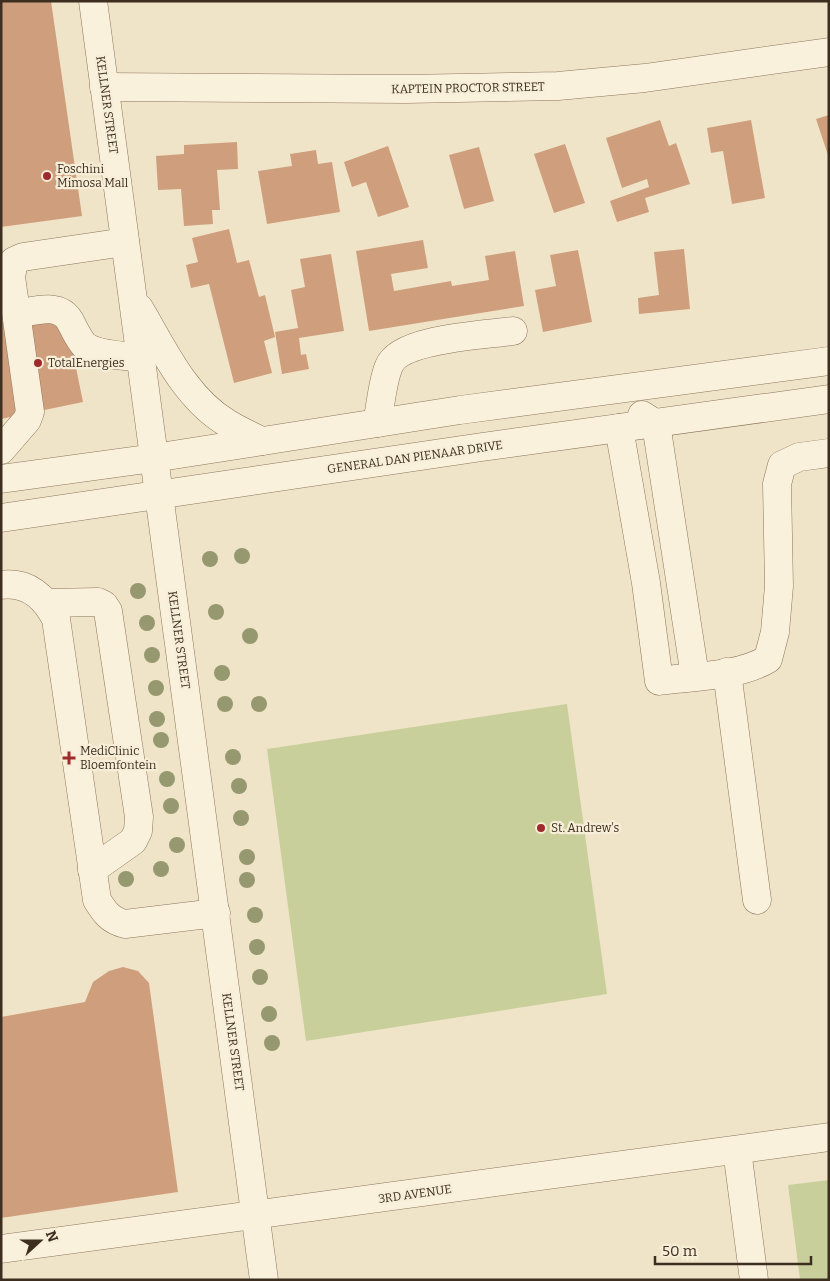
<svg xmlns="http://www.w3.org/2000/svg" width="830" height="1281" viewBox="0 0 830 1281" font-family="Bitter,serif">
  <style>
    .green { fill: #c9cf9b }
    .building { fill: #cf9f7d }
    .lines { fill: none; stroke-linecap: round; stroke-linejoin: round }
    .minor-casing { stroke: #8d765c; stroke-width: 29 }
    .minor { stroke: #faf1dc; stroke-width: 28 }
    .tree { fill: #96986f }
    .poi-dot { fill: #9e2a2b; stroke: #f7eed8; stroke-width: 2 }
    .labels { text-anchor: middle; stroke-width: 4.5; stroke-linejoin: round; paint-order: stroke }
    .street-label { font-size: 12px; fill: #3d2e20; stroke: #f7eed8 }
    .poi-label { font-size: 12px; fill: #3d2e20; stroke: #f7eed8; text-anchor: start }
  </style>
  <rect width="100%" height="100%" fill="#f0e4c8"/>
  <!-- green -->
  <g class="green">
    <polygon points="567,704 607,994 306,1041 267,749"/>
    <polygon points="829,1180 829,1280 800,1280 788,1185"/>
  </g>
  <!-- building -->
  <g class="building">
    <polygon points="1,1 51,1 82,216 1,227"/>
    <polygon points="829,115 829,155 828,155 816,119"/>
    <polygon points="660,120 669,146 676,143 690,184 645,198 649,212 617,222 610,201 649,187 647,179 622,188 606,138"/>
    <polygon points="751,120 765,198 732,204 723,151 711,153 707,128"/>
    <polygon points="237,142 238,169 217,170 220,210 212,210 213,224 184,226 181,189 158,190 156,156 184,154 184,145"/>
    <polygon points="565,144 585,203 554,213 534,154"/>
    <polygon points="388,146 409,207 378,217 366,182 352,187 344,162"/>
    <polygon points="479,147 494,201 464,209 449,155"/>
    <polygon points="316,150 318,164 332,162 340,212 267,224 258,171 292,166 290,154"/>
    <polygon points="229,229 237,263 249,260 259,297 265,295 275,337 264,341 272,373 234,383 209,284 191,288 186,265 198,262 192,238"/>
    <polygon points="423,240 428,268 391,274 394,291 451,281 452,286 489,280 485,256 515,251 524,306 369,331 356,251"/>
    <polygon points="684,249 690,309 639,314 638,298 659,295 654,252"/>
    <polygon points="578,250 592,322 543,332 535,290 556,286 550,255"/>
    <polygon points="331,254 344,331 299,338 301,355 306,354 309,369 282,374 275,332 298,328 291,290 305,287 300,259"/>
    <polygon points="64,309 83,402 1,419 1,322"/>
    <polygon points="123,967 138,971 149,983 178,1192 1,1218 1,1017 85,1002 93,982 109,971"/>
  </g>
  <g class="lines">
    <defs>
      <g id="minor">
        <polyline points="93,1 264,1280"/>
        <polyline points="104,87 406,89 558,86 645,78 829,52"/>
        <path d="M139,308C163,348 185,398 227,423C238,430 250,435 261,441"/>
        <path d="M17,314C35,311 59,302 70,321C74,329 78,338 84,345C97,356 125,355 141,358"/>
        <polyline points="642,415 656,424 695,676"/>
        <path d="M377,423C381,405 382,382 389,366C400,338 486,335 513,331"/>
        <path d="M619,428L646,583L659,681C694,676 738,677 768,659L775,632L779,586L777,484L782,465L799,457L829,453"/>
        <polyline points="1,450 27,420 30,412 11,277 14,261 23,257 125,242"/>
        <polyline points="1,479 154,458 460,410 829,361"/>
        <polyline points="1,518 482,447 829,399"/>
        <path d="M1,585C27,581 45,597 56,619L97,900C105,913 110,920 125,924L216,913"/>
        <polyline points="48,603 98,602 104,605 108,611 139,817 138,831 133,841 92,870"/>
        <polyline points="727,672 757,900"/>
        <polyline points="737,1150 754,1280"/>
        <polyline points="1,1249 829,1137"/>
      </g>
    </defs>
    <!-- minor casing -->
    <use href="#minor" class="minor-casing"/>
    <!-- minor -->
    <use href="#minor" class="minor"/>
  </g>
  <!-- trees -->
  <g class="tree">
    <circle cx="242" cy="556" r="8"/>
    <circle cx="210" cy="559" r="8"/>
    <circle cx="138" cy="591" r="8"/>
    <circle cx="216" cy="612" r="8"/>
    <circle cx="147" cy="623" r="8"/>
    <circle cx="250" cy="636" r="8"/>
    <circle cx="152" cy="655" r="8"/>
    <circle cx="222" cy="673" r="8"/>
    <circle cx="156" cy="688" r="8"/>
    <circle cx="225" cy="704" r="8"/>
    <circle cx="259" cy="704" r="8"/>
    <circle cx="157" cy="719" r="8"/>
    <circle cx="161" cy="740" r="8"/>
    <circle cx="233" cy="757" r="8"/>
    <circle cx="167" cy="779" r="8"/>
    <circle cx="239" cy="786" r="8"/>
    <circle cx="171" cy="806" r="8"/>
    <circle cx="241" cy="818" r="8"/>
    <circle cx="177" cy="845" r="8"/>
    <circle cx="247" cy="857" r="8"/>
    <circle cx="161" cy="869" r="8"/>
    <circle cx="126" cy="879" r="8"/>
    <circle cx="247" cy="880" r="8"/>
    <circle cx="255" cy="915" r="8"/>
    <circle cx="257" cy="947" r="8"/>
    <circle cx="260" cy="977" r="8"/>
    <circle cx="269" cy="1014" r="8"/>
    <circle cx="272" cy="1043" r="8"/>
  </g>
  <!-- markers -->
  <g class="poi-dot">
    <circle cx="47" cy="176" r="5"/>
    <circle cx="38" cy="363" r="5"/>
    <path d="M66.5 750.5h5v5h5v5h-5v5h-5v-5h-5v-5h5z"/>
    <circle cx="541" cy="828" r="5"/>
  </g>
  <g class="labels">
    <!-- street labels -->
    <g class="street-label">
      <text transform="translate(468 88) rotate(-1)" y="4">KAPTEIN PROCTOR STREET</text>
      <text transform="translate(107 105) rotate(82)" y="4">KELLNER STREET</text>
      <text transform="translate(415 457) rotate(-8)" y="4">GENERAL DAN PIENAAR DRIVE</text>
      <text transform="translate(179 640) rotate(82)" y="4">KELLNER STREET</text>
      <text transform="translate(233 1042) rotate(82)" y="4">KELLNER STREET</text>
      <text transform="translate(415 1194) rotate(-8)" y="4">3RD AVENUE</text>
    </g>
    <!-- poi labels -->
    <g class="poi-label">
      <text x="57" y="173">Foschini<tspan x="57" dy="14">Mimosa Mall</tspan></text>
      <text x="48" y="367">TotalEnergies</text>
      <text x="80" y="755">MediClinic<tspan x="80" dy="14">Bloemfontein</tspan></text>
      <text x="551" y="832">St. Andrew's</text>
    </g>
  </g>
  <!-- border -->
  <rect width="830" height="1281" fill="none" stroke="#3d2e20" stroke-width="5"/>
  <!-- north arrow -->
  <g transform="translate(40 1241) rotate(69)" stroke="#f7eed8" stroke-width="4" paint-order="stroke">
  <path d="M0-4L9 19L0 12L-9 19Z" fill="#3d2e20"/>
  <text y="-8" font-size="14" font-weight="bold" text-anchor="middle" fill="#3d2e20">N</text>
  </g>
  <!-- scale -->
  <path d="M655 1256v8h156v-8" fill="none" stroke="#3d2e20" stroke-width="2.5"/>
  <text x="662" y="1256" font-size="15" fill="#3d2e20" stroke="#f7eed8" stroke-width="4" paint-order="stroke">50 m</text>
</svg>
